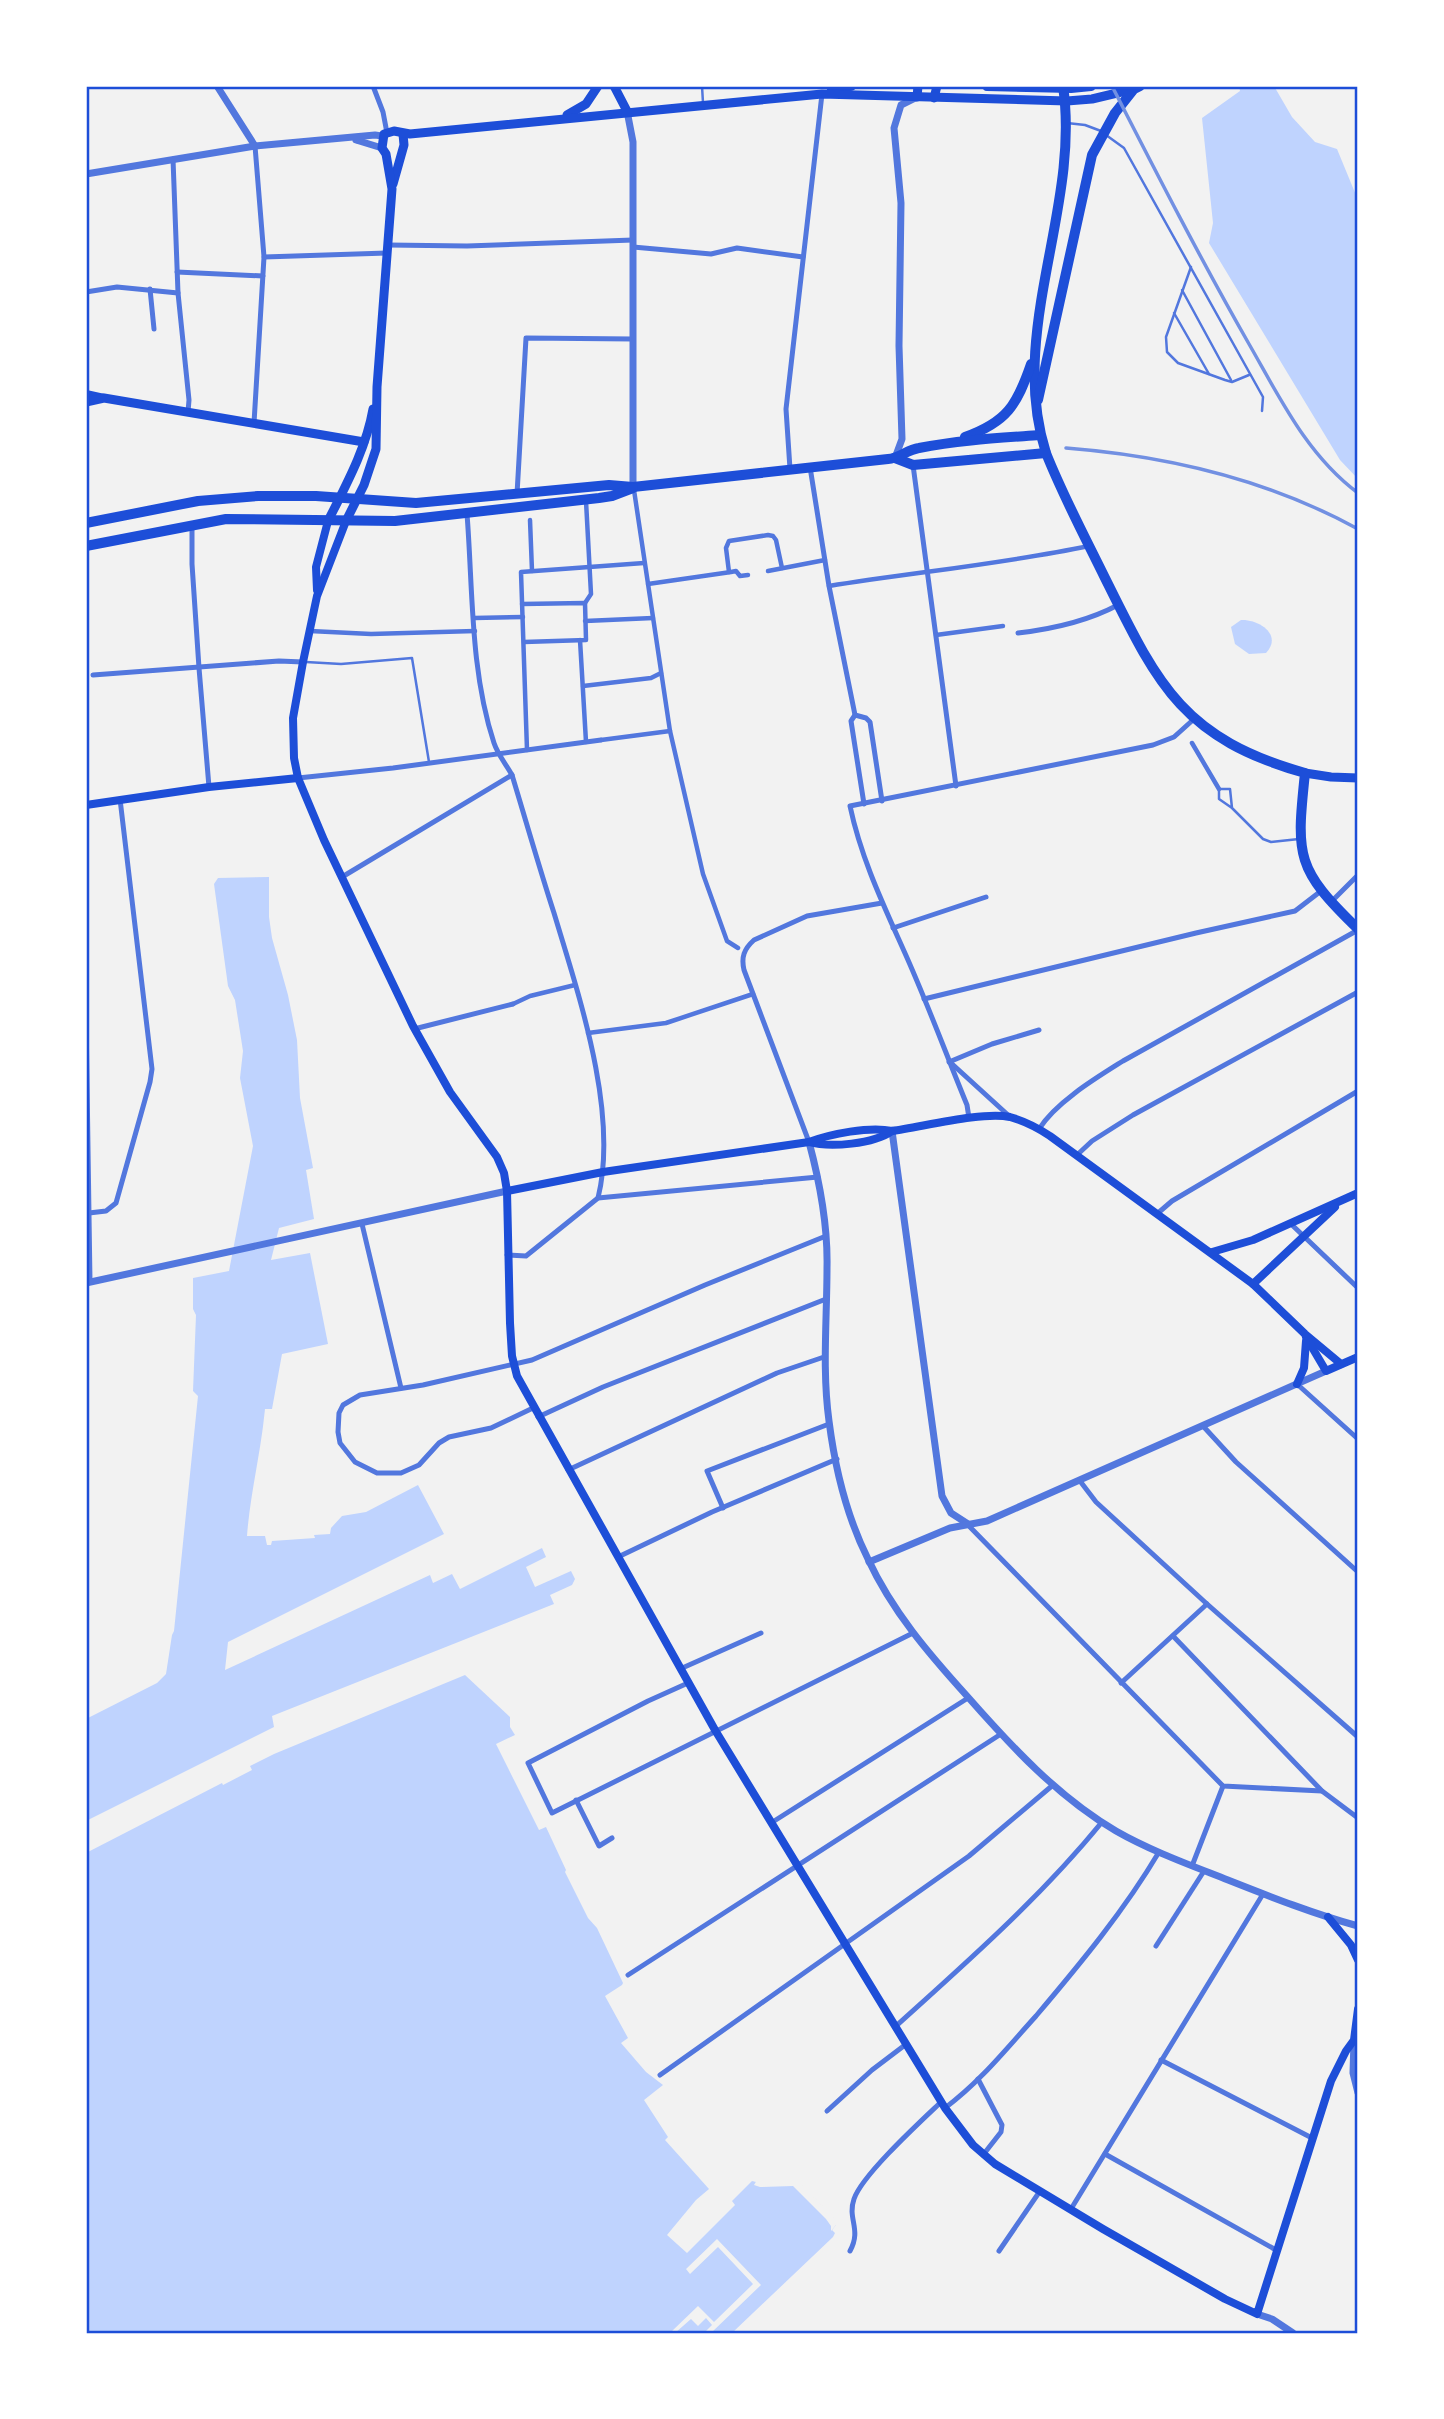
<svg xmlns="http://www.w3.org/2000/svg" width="1444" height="2419" viewBox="0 0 1444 2419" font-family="Karla,sans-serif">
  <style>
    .water { fill: #bfd3fe }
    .pier { fill: #f2f2f2 }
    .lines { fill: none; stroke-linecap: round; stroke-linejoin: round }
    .service { stroke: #5277de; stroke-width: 2.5 }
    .pedestrian { stroke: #5277de; stroke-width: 4.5 }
    .minor { stroke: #5277de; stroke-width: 5 }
    .tertiary { stroke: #5277de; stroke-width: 7 }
    .secondary { stroke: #1d4ed8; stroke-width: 8 }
    .primary { stroke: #1d4ed8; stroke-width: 9 }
    .trunk { stroke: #1d4ed8; stroke-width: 10 }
    .rail { stroke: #7290e2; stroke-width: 3.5 }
    .neatline { fill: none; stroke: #1d4ed8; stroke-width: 2.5 }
  </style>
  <rect width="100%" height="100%" fill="#f2f2f2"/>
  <!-- water -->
  <g class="water">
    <polygon points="1239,86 1274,86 1292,117 1315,142 1337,149 1358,200 1358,479 1340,460 1209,243 1213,223 1202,118 1240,91"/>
    <path d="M1241,620C1259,619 1283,635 1266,653L1249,654L1235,644L1231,627Z"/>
    <path d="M269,877V917L272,938L288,995L297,1040L300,1098L313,1168L306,1170L314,1219L279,1228L271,1260L310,1253L328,1344L282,1354L272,1409H265C261,1452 250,1494 247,1536H265L267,1545H271L272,1541L315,1538L314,1535L330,1534L331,1528L342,1516L366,1512L418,1485L444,1534L228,1642L225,1670L430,1575L433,1583L452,1574L460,1589L542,1548L546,1557L526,1567L535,1587L571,1571L575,1579L572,1585L550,1595L554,1604L272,1716L274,1727L86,1821V1719L157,1683L166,1674L172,1635L174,1631L198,1396L193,1391L196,1315L193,1309V1278L229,1271L253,1146L240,1078L243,1051L235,1000L228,986L214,884L218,878Z"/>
    <polygon points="465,1675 510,1717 510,1727 515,1735 496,1744 539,1830 546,1827 566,1870 565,1872 588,1918 597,1928 623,1983 622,1985 605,1996 628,2038 621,2043 646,2072 663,2085 644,2100 668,2137 665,2140 709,2189 696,2200 667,2235 687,2253 735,2205 732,2201 752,2181 760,2183 788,2180 836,2225 832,2230 835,2233 833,2237 732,2333 86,2333 86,1853 222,1783 223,1785 252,1770 250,1766 274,1754"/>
  </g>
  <!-- pier -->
  <g class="pier">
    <polygon points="778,2176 788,2176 797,2180 839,2223 839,2227 836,2225 831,2231 831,2226 826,2219 793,2186 760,2187 754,2185 757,2180 770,2180"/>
    <polygon points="717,2239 761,2285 711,2333 704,2333 712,2325 706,2318 698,2326 691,2319 675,2333 672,2331 698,2306 714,2322 753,2284 718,2247 690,2274 686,2269"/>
  </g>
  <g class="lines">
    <!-- service -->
    <g class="service">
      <polyline points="702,86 703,103"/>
      <polyline points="1067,123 1085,125 1101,131"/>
      <polyline points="1106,135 1124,148 1263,397 1262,411"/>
      <polyline points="1191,267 1166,337 1167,352 1178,363 1225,380 1232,382 1249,375"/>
      <polyline points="1182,290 1231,380"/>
      <polyline points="1174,313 1209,374"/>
      <polyline points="306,662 341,664 412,658 429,762"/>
      <polyline points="1232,808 1219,799 1219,789 1230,789 1232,808 1263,839 1271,842 1299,839"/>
    </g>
    <!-- pedestrian -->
    <g class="pedestrian">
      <polyline points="634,490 670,731 703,874 727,941 738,948"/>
      <polyline points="530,520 532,571"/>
      <polyline points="768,571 825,560"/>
      <polyline points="729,572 726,548 729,541 768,535 773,536 776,540 782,568"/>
      <polyline points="648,584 731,572 736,571 740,576 748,575"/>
      <path d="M829,586C916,572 1003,564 1089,546"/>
      <polyline points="585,603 591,594 586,501"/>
      <polyline points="522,604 585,603 586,640 524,642"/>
      <polyline points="474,618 523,617"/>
      <polyline points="585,621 653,618"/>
      <polyline points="310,631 371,634 475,631"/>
      <polyline points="936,635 1003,626"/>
      <polyline points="580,640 586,742"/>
      <polyline points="583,686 651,678 661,673"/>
      <polyline points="601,740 670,731"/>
      <polyline points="1192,743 1219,789"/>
      <polyline points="527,750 521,572 644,563"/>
      <polyline points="513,1004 530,996 575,985"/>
      <polyline points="588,1033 666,1023 753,994"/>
    </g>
    <!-- minor -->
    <g class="minor">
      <polyline points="373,86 383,112 387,133"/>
      <polyline points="173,159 178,293 189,400 188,412"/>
      <polyline points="388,245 467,246 633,240"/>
      <polyline points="633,247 711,254 737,248 803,257"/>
      <polyline points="264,257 387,253"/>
      <polyline points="177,272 263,276"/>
      <polyline points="150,289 154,329"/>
      <polyline points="86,292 117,287 178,293"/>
      <polyline points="254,423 264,257 255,146"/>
      <polyline points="913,465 956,786"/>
      <polyline points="810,467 829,586 855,715 851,721 864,804"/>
      <polyline points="790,469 786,409 822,94"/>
      <polyline points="517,494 526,338 633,339"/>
      <path d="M467,514C473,590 470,670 494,743C498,755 506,764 512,775C526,821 539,867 554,913C579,996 619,1113 598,1198"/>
      <polyline points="192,525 192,564 199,668 209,787"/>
      <path d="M1018,633C1053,629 1086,622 1118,605"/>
      <polyline points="93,675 279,661 303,662"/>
      <polyline points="855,715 866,718 870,722 882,801"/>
      <polyline points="298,778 393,768 601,740"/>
      <polyline points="342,877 512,775"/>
      <polyline points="1331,902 1358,875"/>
      <polyline points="893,928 986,897"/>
      <polyline points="924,999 1196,933 1295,911 1321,891"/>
      <polyline points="86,1014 90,1282"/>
      <polyline points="414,1029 513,1004"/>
      <polyline points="949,1062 992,1044 1039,1030"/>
      <polyline points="951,1063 1008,1115"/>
      <path d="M969,1118L967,1105C946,1054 927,1002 904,951C883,904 861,858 850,806L1153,745L1174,737L1194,719"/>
      <path d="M1039,1129C1056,1102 1096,1078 1123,1061L1358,930"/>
      <path d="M809,1142L744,970C741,957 744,949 754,940L807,916L882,903"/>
      <polyline points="1077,1155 1092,1141 1133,1115 1358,992"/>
      <polyline points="89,1213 106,1211 116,1203 150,1082 152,1069 120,799"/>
      <polyline points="1158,1213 1172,1201 1358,1091"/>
      <polyline points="362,1224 401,1388"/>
      <polyline points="1291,1224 1358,1288"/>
      <polyline points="507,1255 526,1256 598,1198 818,1177"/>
      <polyline points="1297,1384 1358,1439"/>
      <polyline points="533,1408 491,1428 449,1437 439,1443 419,1465 401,1473 377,1473 355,1462 340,1443 338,1432 339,1413 343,1405 360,1395 423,1385 532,1360 705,1285 826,1236"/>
      <polyline points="538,1417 603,1387 826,1299"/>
      <polyline points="1203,1426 1236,1462 1358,1572"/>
      <polyline points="568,1470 777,1373 824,1357"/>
      <polyline points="1080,1481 1096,1502 1207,1604 1358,1737"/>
      <polyline points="723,1508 707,1471 829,1424"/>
      <polyline points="968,1525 1223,1786 1322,1791"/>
      <polyline points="618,1557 712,1512 837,1459"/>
      <polyline points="1173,1636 1322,1791 1358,1818"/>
      <polyline points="680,1669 761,1633"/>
      <polyline points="688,1683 648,1701 528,1763 552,1813 913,1633"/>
      <polyline points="1121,1683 1207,1604"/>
      <polyline points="576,1800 599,1846 612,1838"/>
      <polyline points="771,1823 968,1698"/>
      <polyline points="1192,1866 1223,1786"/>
      <polyline points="1156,1946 1204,1871"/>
      <polyline points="628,1975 1001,1734"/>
      <path d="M895,2027C967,1962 1040,1898 1102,1822"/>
      <polyline points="1161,2060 1312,2138"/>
      <polyline points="660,2075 969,1856 1053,1785"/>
      <polyline points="978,2079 1002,2125 1001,2132 983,2155"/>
      <path d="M945,2108C980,2082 1007,2048 1036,2016C1080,1964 1124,1911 1159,1852"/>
      <polyline points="827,2111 872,2070 905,2045"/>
      <polyline points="1105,2154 1276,2250"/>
      <polyline points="1071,2209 1263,1894"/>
      <path d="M850,2251C862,2229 847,2219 854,2199C862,2175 921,2121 941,2102"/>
      <polyline points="999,2251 1040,2191"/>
    </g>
    <!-- tertiary -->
    <g class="tertiary">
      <polyline points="217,86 255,146"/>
      <polyline points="627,111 633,142 633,487"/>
      <polyline points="356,140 382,148"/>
      <polyline points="86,174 255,146 375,135 382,136"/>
      <polyline points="895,458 902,439 899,346 901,203 894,128 901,105 917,97"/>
      <polyline points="892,1131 942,1496 951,1513 968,1524"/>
      <path d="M809,1142C820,1183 828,1225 827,1268C827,1319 822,1370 829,1421C835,1468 847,1517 868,1559C892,1611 929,1654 967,1696C1011,1746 1058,1797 1116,1831C1151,1851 1190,1865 1228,1880C1271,1897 1314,1914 1358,1926"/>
      <polyline points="86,1283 507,1191"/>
      <polyline points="869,1562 950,1528 987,1521 1326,1371"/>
      <polyline points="1354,2040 1353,2073 1358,2093"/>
      <polyline points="1257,2314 1272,2319 1293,2333"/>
    </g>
    <!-- secondary -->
    <g class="secondary">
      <polyline points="86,394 104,398"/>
      <polyline points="346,521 317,596 303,662 293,718 294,758 298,778 324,840 413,1026 450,1092 497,1157 504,1173 507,1191 510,1323 512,1356 517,1376 715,1730 945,2108 973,2145 995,2164 1103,2229 1225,2299 1257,2314 1331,2081 1346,2051 1354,2040 1358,2009"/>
      <polyline points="317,590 316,567 328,521"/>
      <polyline points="86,805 209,787 298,778"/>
      <path d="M809,1142C830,1148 874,1144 892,1131"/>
      <path d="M507,1191L603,1172L809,1142C830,1134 870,1126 892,1131C922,1127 983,1111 1010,1117C1024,1121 1038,1128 1050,1136L1253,1284L1305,1334L1341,1364"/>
      <polyline points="1212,1252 1253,1240 1358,1193"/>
      <polyline points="1253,1284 1335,1207"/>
      <polyline points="1306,1337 1326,1371 1358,1357"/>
      <polyline points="1297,1384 1304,1368 1306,1341"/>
      <polyline points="1328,1917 1351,1945 1358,1960"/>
    </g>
    <!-- primary -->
    <g class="primary">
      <polyline points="614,86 627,111"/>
      <polyline points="831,91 852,86"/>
      <polyline points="917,97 918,86"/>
      <polyline points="934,98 937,86"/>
      <polyline points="567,115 586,104 598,86"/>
      <polyline points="393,184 404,145 403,134"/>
      <polyline points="86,402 104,398 364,442"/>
      <path d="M328,521C346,485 366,449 373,409"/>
      <polyline points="346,521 364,485 376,449 377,387 392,189 386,154 382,148 384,134 394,131 410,134 822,94 1067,101 1092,99 1134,89"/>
      <polyline points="1305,773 1331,777 1358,778"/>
    </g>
    <!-- trunk -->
    <g class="trunk">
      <polyline points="987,86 1071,88 1091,86"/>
      <path d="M1063,86C1081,208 1007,331 1046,453C1063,496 1085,537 1105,578C1158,685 1182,738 1305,773C1296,857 1296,869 1358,929"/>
      <polyline points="1038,400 1092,155 1115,113 1134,89 1140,86"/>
      <path d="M965,437C1007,422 1017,405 1031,364"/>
      <polyline points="895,458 913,465 1046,453"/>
      <path d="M86,523L198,501L258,496H316L416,503L609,485L633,487L888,459C899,458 907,450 919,448C959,440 999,438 1040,435"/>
      <polyline points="86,546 226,519 395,521 599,498 612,496 633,488"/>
    </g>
    <!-- rail -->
    <g class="rail">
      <path d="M1112,86C1156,172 1201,260 1249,344C1280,398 1307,455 1358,493"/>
      <path d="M1066,448C1168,456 1267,479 1358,529"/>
    </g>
  </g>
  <!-- border -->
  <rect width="1444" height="2419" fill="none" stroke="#ffffff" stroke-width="175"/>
  <rect x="88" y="88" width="1268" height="2244" class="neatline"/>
</svg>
